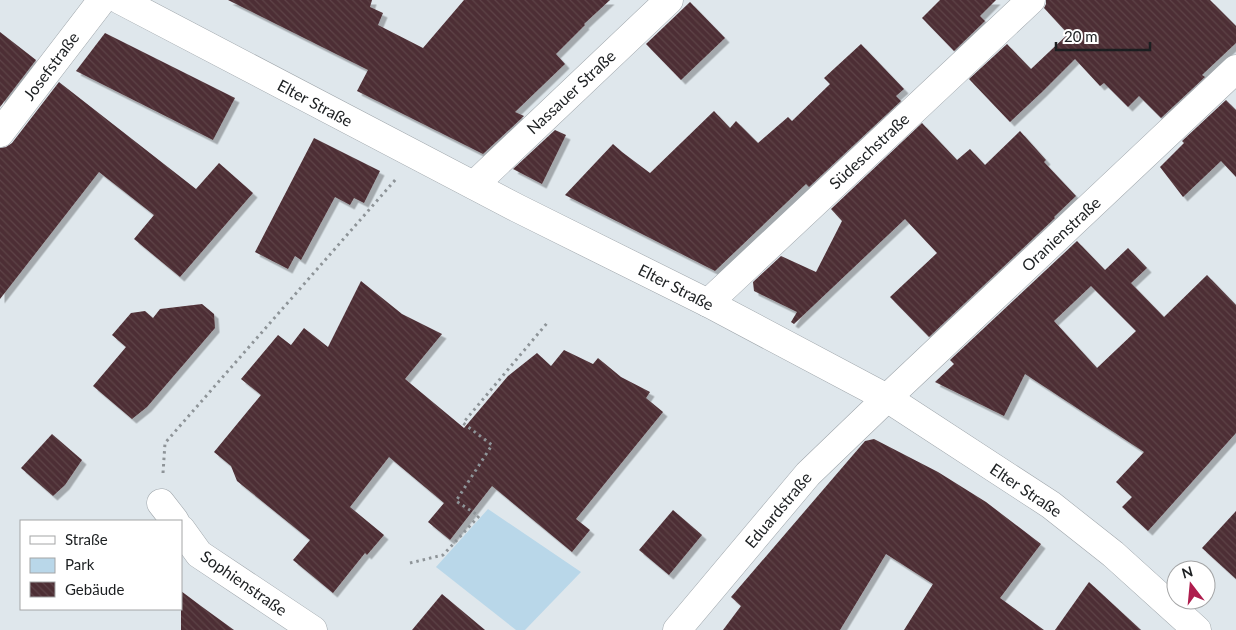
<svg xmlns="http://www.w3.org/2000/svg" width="1236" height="630" viewBox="0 0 1236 630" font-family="Lato,sans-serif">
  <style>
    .green { fill: #b9d7e9 }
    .building { fill: url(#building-back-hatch); fill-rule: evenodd; filter: url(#shadow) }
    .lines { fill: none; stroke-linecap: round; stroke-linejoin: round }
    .minor-casing { stroke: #9fa6ab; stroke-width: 29 }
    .major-casing { stroke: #9fa6ab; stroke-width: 29 }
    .path { stroke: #8e9498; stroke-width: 3; stroke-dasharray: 2.5 4; stroke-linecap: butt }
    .minor { stroke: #fff; stroke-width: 28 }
    .major { stroke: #fff; stroke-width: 28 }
    .labels { text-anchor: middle; stroke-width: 5; stroke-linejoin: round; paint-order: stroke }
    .street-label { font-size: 16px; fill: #1c1f21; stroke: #fff }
  </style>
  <defs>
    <pattern id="building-back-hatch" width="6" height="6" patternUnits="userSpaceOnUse" patternTransform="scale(1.25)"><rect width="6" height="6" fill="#4d2e34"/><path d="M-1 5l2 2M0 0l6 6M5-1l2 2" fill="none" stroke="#5e4348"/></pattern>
    <filter id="shadow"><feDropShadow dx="4.5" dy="4.5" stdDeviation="0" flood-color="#0004"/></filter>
  </defs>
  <rect width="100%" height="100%" fill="#dfe7ec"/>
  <!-- green -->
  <polygon class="green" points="488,509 581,572 525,630 516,630 436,567"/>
  <!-- building -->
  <g class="building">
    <polygon points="228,0 372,0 370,7 383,13 378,25 423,48 464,0 610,0 584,24 585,25 556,54 565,64 515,112 524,116 483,154 357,91 368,70"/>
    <polygon points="940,0 996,0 980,16 985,21 954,51 922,18"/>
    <polygon points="1046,0 1210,0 1236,26 1236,43 1202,75 1205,77 1161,118 1139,96 1128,107 1104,83 1100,86 1075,59 1042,92 1010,122 969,79 1007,44 1031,69 1068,34 1044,8 1046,4"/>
    <polygon points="690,2 725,38 681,80 646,44"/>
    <polygon points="0,32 36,60 0,107"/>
    <polygon points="105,33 235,98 213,140 76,71"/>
    <polygon points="861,44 904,89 896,96 901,101 809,187 806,184 715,271 565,195 613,144 622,152 650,173 714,111 730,128 736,121 758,143 788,117 792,121 830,84 824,78"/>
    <polygon points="59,82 196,189 219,163 253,193 180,277 134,239 154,215 99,172 0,299 0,148 6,147 12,143"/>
    <polygon points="1226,100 1236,110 1236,177 1221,161 1183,197 1160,167 1184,143 1182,141"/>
    <polygon points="922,123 957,160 970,149 985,165 1020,131 1046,160 1044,162 1076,196 1054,217 1055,218 929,337 890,297 937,253 905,219 794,324 791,322 797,312 754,291 753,282 781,256 816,272 842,221 831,209"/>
    <polygon points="555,130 566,135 542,184 513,169"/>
    <polygon points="314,138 380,171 364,203 354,198 350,205 335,197 301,260 295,256 288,269 255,252"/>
    <path d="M1077,241L1105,270L1128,248L1147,268L1131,283L1164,317L1207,275L1236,305V433L1148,531L1122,507L1132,497L1116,482L1144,452L1025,374L1004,416L935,382L954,364L950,360ZM1091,286L1136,331L1097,368L1054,321Z"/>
    <polygon points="361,281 402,314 442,334 405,379 464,428 508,376 537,353 551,366 564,350 593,364 598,358 621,377 650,392 646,398 663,412 576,519 590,530 572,552 492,486 450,540 428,522 444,503 389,457 350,507 384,535 367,555 365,553 333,593 293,560 310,540 237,481 231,466 214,452 261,395 241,379 278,335 291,345 304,328 328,347"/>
    <polygon points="202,304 214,314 215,328 147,407 132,419 93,386 126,347 112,335 131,313 145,311 153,318 160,309"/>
    <polygon points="52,434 82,460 65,485 53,496 21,468"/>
    <polygon points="874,439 938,472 986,502 1041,544 1000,598 1044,630 904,630 933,584 886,554 840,630 723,630 741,606 731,597 865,441"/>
    <polygon points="673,510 702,535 669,575 639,550"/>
    <polygon points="1236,511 1236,579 1202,548"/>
    <polygon points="1089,582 1141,630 1055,630"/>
    <polygon points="181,591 201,606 234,630 181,630"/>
    <polygon points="442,594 485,630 412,630"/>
  </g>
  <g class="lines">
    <defs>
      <g id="minor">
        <polyline points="0,133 102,0"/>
        <polyline points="474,185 669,0"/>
        <polyline points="708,303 1031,0"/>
        <polyline points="161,503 175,521"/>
        <polyline points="181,529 199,554 313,630"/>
        <polyline points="677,630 808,474 887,398 1236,69"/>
      </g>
      <polyline id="major" points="120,0 517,208 708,303 887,398 1051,505 1113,554 1197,630"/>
    </defs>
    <!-- minor casing -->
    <use href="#minor" class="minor-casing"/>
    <!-- major casing -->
    <use href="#major" class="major-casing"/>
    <!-- path -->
    <g class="path">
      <polyline points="163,473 165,443 396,179"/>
      <polyline points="410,563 443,555 479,516 456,501 492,445 463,423 548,322"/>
    </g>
    <!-- minor -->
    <use href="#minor" class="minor"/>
    <!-- major -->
    <use href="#major" class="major"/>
  </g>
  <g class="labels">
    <!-- street labels -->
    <g class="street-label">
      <text transform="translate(51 66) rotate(-53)" y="6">Josefstraße</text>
      <text transform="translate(571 92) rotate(-43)" y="6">Nassauer Straße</text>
      <text transform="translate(315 103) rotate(28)" y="6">Elter Straße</text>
      <text transform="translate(869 151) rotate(-43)" y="6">Südeschstraße</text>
      <text transform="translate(1061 234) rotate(-43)" y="6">Oranienstraße</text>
      <text transform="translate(676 287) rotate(27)" y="6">Elter Straße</text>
      <text transform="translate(1026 490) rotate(34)" y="6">Elter Straße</text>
      <text transform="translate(778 510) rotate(-50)" y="6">Eduardstraße</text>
      <text transform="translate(244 583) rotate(35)" y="6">Sophienstraße</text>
    </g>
  </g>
  <!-- legend -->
  <rect x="20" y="520" width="162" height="90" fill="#ffffff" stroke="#a4a5a6"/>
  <rect x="30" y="536" width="25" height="8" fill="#ffffff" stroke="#a4a5a6"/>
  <text x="65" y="545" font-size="15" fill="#1c1f21">Straße</text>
  <rect x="30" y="558" width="25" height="15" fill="#b9d7e9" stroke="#a4a5a6"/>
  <text x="65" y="570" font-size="15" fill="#1c1f21">Park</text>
  <rect x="30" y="582" width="25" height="15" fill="url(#building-back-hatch)" stroke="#a4a5a6"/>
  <text x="65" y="595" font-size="15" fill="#1c1f21">Gebäude</text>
  <!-- north arrow -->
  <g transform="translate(1191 585) rotate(344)"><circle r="24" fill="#ffffff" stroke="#a4a5a6"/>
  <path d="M0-4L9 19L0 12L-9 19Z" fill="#ae1d4d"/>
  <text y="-8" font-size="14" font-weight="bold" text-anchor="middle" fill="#1c1f21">N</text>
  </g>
  <!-- scale -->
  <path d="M1056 42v8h94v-8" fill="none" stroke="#1c1f21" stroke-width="2.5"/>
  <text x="1064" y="42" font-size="15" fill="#1c1f21" stroke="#ffffff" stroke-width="4" paint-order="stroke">20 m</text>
</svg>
